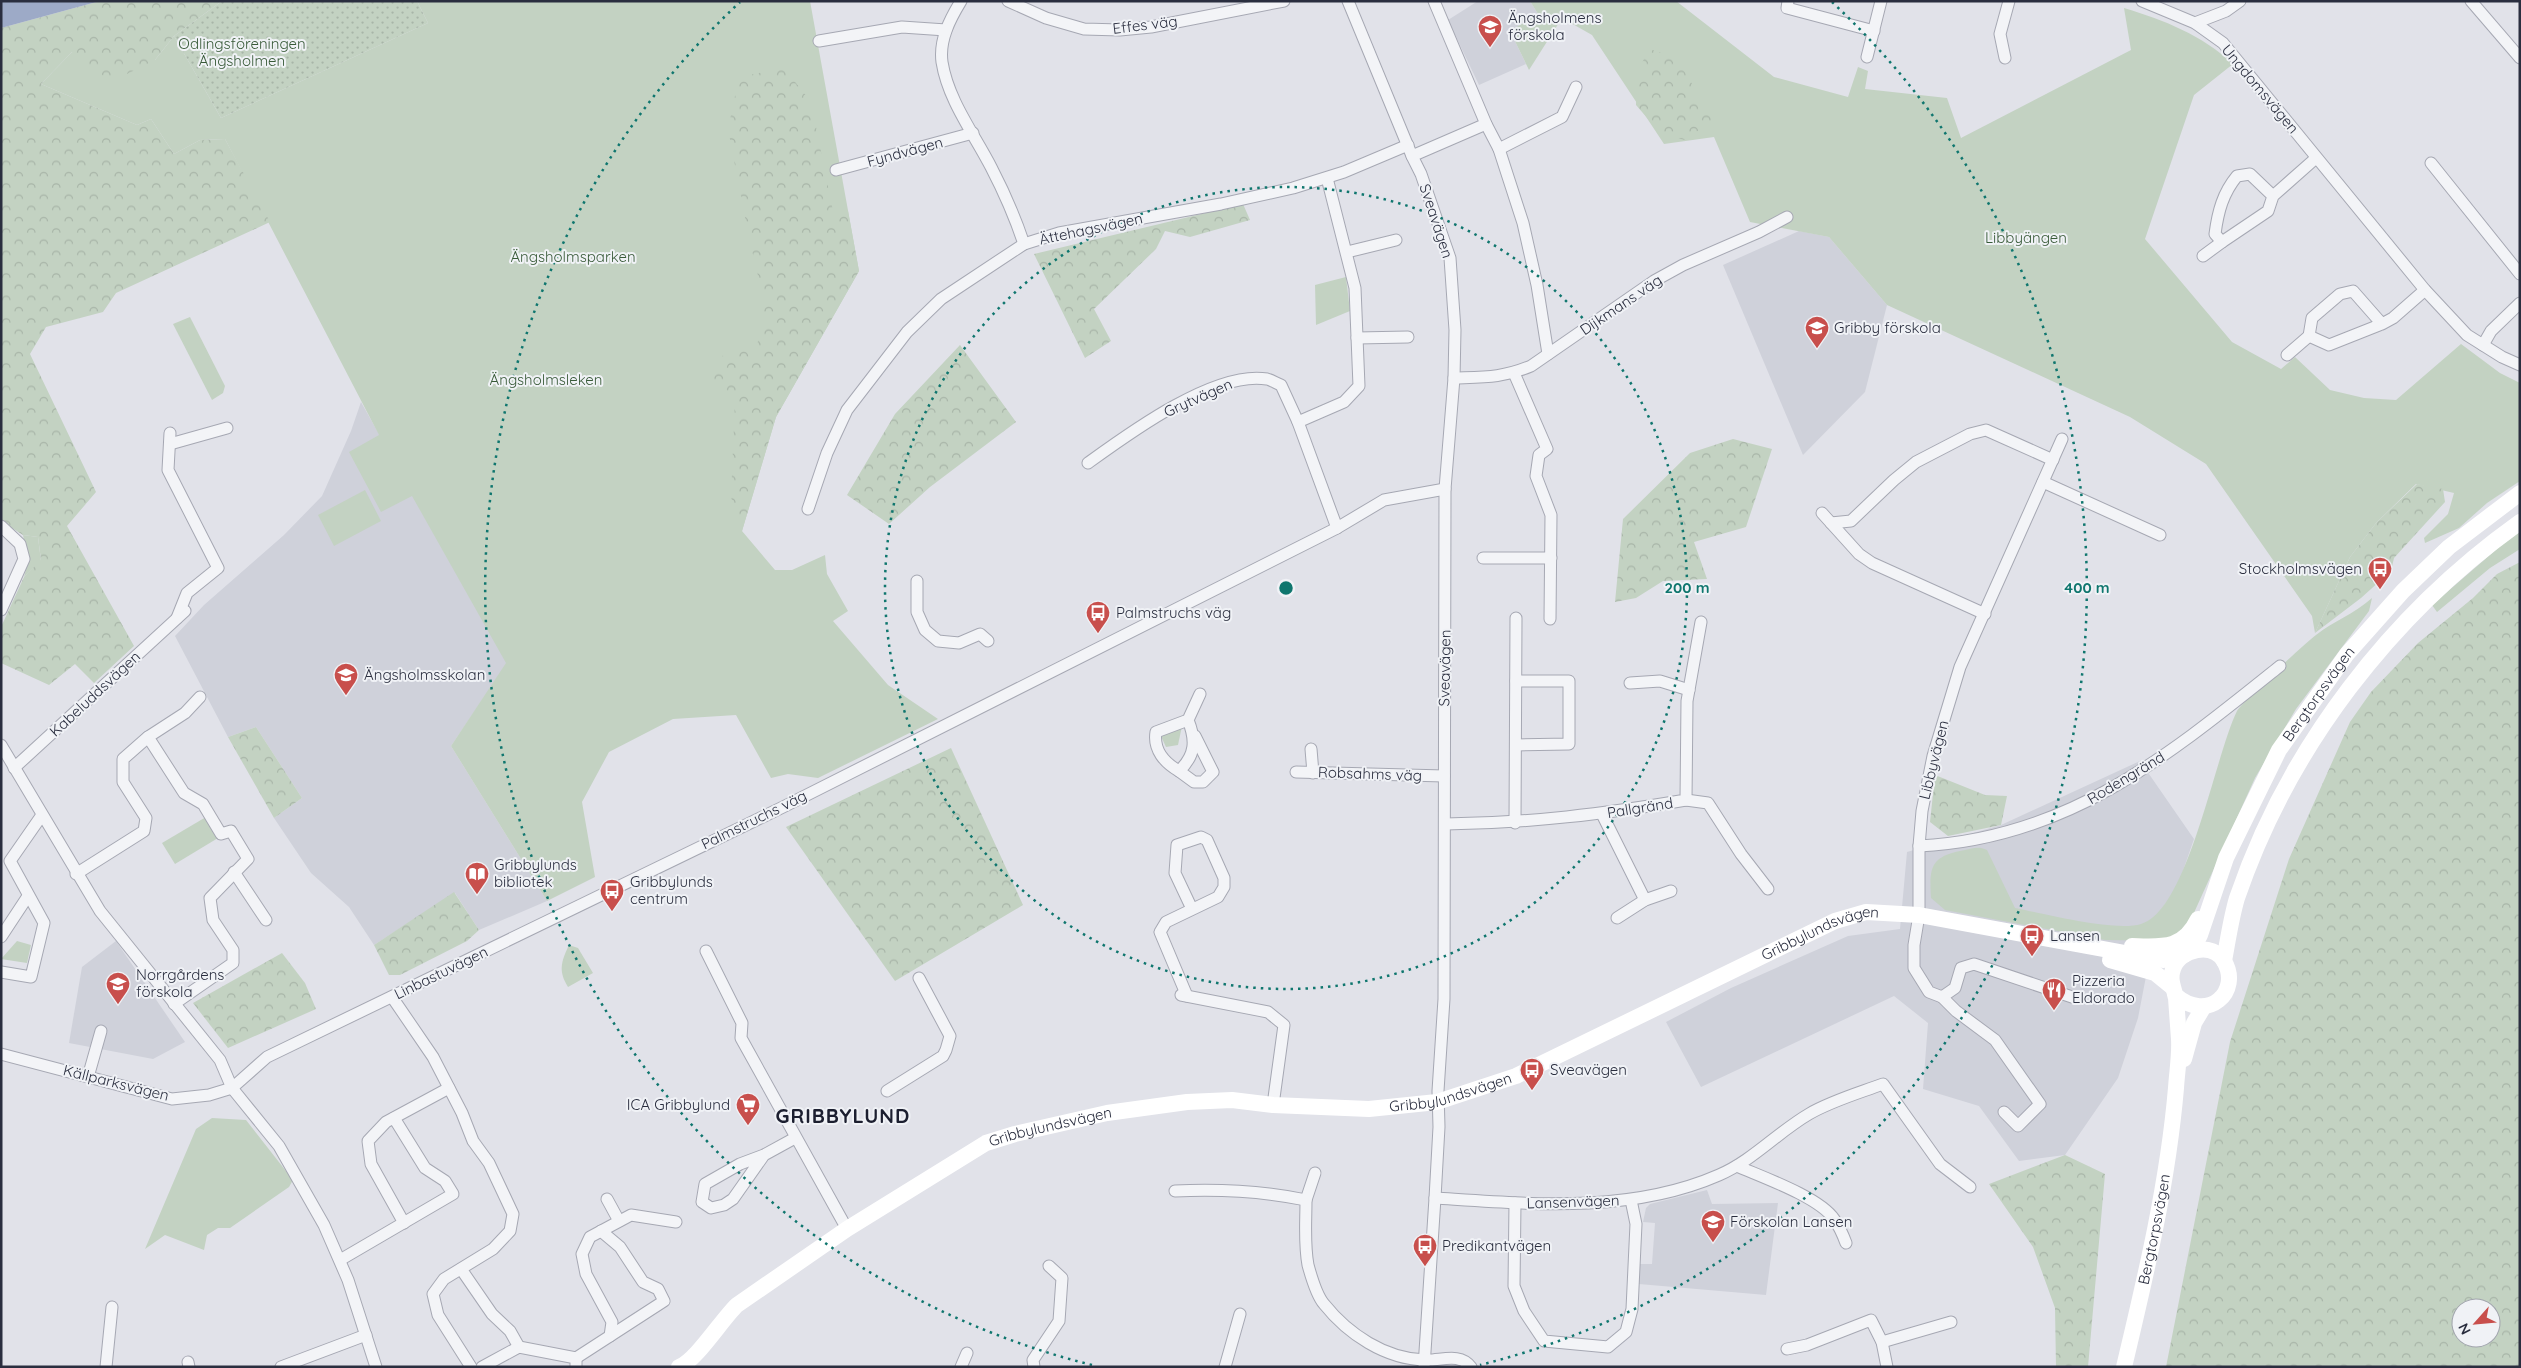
<svg xmlns="http://www.w3.org/2000/svg" width="2521" height="1368" viewBox="0 0 2521 1368" font-family="Quicksand,sans-serif">
  <style>
    .built { fill: #cfd1da }
    .green { fill: #c3d2c2 }
    .forest { fill: url(#forest-crowns); fill-rule: evenodd }
    .garden { fill: url(#garden-dots) }
    .water { fill: #9daac7 }
    .lines { fill: none; stroke-linecap: round; stroke-linejoin: round }
    .street-casing { stroke: #a6a8b3; stroke-width: 13 }
    .street { stroke: #f3f4f7; stroke-width: 11 }
    .secondary { stroke: #fff; stroke-width: 16 }
    .ring { fill: none; stroke: #0f766e; stroke-width: 2.5; stroke-dasharray: 2.5 5 }
    .labels { text-anchor: middle; stroke-width: 4; stroke-linejoin: round; paint-order: stroke }
    .poi-label { font-size: 15px; fill: #2a2e3f; stroke: #f0f2f6; text-anchor: start }
    .street-label { font-size: 15px; fill: #2a2e3f; stroke: #f0f2f6 }
    .park-label { font-size: 15px; fill: #385a38; stroke: #f0f2f6 }
    .district-label { font-size: 20px; font-weight: bold; letter-spacing: 1px; fill: #1c1f30; stroke: #f0f2f6 }
    .centre { fill: #0f766e; stroke: #f0f2f6; stroke-width: 2.5 }
    .ring-label { font-size: 15px; text-anchor: middle; font-weight: bold; fill: #0f766e; stroke: #f0f2f6; stroke-width: 4; stroke-linejoin: round; paint-order: stroke }
  </style>
  <defs>
    <pattern id="forest-crowns" width="20" height="18" patternUnits="userSpaceOnUse" patternTransform="scale(1.25)"><rect width="20" height="18" fill="#c3d2c2"/><path d="M2 6a3 3 0 1 1 6 0M12 15a3 3 0 1 1 6 0" fill="none" stroke="#a8b5a8"/></pattern>
    <pattern id="garden-dots" width="8" height="8" patternUnits="userSpaceOnUse" patternTransform="scale(1.25)"><rect width="8" height="8" fill="#c3d2c2"/><path d="M2 2h.1M6 6h.1" fill="none" stroke="#a8b5a8" stroke-width="1.8" stroke-linecap="round"/></pattern>
  </defs>
  <rect width="100%" height="100%" fill="#e1e2e9"/>
  <!-- built -->
  <g class="built">
    <polygon points="1478,1 1530,1 1538,14 1510,31 1526,64 1479,85 1448,20"/>
    <polygon points="1799,231 1829,237 1887,305 1865,392 1803,455 1723,265"/>
    <polygon points="361,402 507,663 451,746 547,901 479,930 455,893 374,945 349,907 311,873 274,818 302,798 256,727 228,737 175,636 204,605 284,535 322,496 351,431"/>
    <polygon points="2140,761 2194,839 2177,888 2158,914 2138,1018 2118,1078 2065,1155 2019,1161 1979,1106 1923,1089 1928,1023 1894,996 1701,1087 1666,1022 1731,988 1848,936 1900,929 1907,852 2001,825"/>
    <polygon points="116,941 185,1042 153,1059 69,1043 82,967"/>
    <polygon points="1707,1190 1712,1204 1778,1203 1766,1295 1639,1284 1638,1264 1652,1264 1655,1223 1643,1222 1646,1208 1650,1204"/>
  </g>
  <!-- green -->
  <g class="green">
    <polygon points="417,1 810,1 859,271 776,417 742,531 775,570 792,570 825,555 827,574 848,611 833,621 888,685 938,719 818,778 788,774 771,778 736,715 673,719 609,752 582,802 595,877 547,901 451,746 506,663 412,496 381,512 349,452 379,435 225,139 200,140 174,154 151,119 137,125 41,84 72,52 155,60 174,36 221,118 428,23"/>
    <path d="M1530,1H1676L1774,77L1848,97L1858,67L1868,71L1865,89L1947,98L1961,138L2131,50L2124,8C2164,20 2202,35 2233,64L2194,95L2145,239L2232,342L2281,369L2295,357L2330,390L2364,398L2396,400L2461,344L2500,373L2520,383V481L2487,503L2459,528L2425,543L2424,538L2448,514L2454,493L2416,484L2376,523L2350,557L2315,633L2312,616L2206,464L2130,417L1887,305L1829,237L1750,222L1714,137L1664,144L1592,35L1562,18L1529,70L1510,31L1538,14Z"/>
    <polygon points="1346,277 1350,311 1316,325 1315,285"/>
    <polygon points="190,317 225,386 223,393 212,400 173,324"/>
    <polygon points="365,490 381,521 334,546 318,515"/>
    <polygon points="2520,529 2520,549 2490,568 2437,612 2432,605"/>
    <polygon points="23,535 38,537 41,561 24,577 28,562"/>
    <path d="M2372,598L2369,611L2296,709L2255,778L2188,926L2170,941L2105,940L1945,910L1931,898C1929,866 1931,856 1965,850C1973,848 1979,846 1987,850L2015,908C2045,914 2115,932 2141,924C2188,911 2215,755 2237,711C2242,702 2305,643 2316,635C2335,620 2353,615 2372,598Z"/>
    <polygon points="1182,726 1178,745 1166,747 1160,734"/>
    <polygon points="206,817 218,838 175,864 162,843"/>
    <polygon points="17,941 31,945 27,963 1,959"/>
    <path d="M569,945L578,948L593,973L568,987C558,971 561,962 569,945Z"/>
    <polygon points="212,1118 246,1120 293,1180 289,1187 230,1228 218,1228 207,1235 204,1250 165,1235 145,1249 196,1129"/>
  </g>
  <!-- forest -->
  <g class="forest">
    <polygon points="100,1 222,1 174,36 155,60 111,82 72,52 41,84 137,125 151,119 174,154 200,140 225,139 270,222 116,293 103,312 46,327 30,354 96,492 67,526 134,646 94,683 75,664 49,685 1,663 1,627 24,577 41,560 38,537 23,535 1,521 1,28"/>
    <polygon points="1650,49 1676,58 1714,119 1685,140 1661,134 1636,105 1637,71"/>
    <polygon points="784,68 811,102 834,216 848,211 859,271 776,417 742,531 731,497 735,400 711,384 726,348 757,346 765,305 749,238 728,129 739,77"/>
    <polygon points="1243,204 1250,220 1190,237 1165,231 1156,249 1094,309 1111,341 1085,358 1034,254"/>
    <polygon points="960,345 1016,422 930,487 889,524 847,495 895,414"/>
    <polygon points="1733,439 1772,449 1746,527 1694,542 1707,579 1663,581 1636,598 1615,602 1623,519 1690,453"/>
    <polygon points="2417,484 2443,489 2445,502 2394,558 2391,571 2361,598 2315,633 2350,557 2376,523"/>
    <path d="M2520,562V1367H2166L2230,1042L2289,859L2350,722L2371,692L2418,643L2473,598L2497,574ZM2461,1308H2491V1338H2461Z"/>
    <polygon points="256,727 302,798 274,818 228,737"/>
    <polygon points="951,748 1023,905 895,981 786,827"/>
    <polygon points="1935,775 1985,795 2007,796 2001,825 1948,836 1930,822"/>
    <polygon points="454,892 479,930 467,941 400,975 389,975 374,945"/>
    <polygon points="282,953 305,983 316,1009 228,1048 193,1003"/>
    <polygon points="2065,1155 2105,1174 2088,1367 2056,1367 2055,1308 2033,1247 1989,1184"/>
  </g>
  <!-- garden -->
  <polygon class="garden" points="222,1 417,1 428,23 221,118 174,36"/>
  <!-- water -->
  <polygon class="water" points="1,1 100,1 1,28"/>
  <g class="lines">
    <defs>
      <g id="street">
        <path d="M961,1C950,19 939,40 942,62C948,100 974,134 991,167C1004,192 1015,217 1024,244"/>
        <polyline points="1008,1 1046,18 1084,29 1120,30 1151,27 1284,1"/>
        <polyline points="1348,1 1412,156 1421,174 1450,258 1455,330 1454,378 1445,489 1444,999 1438,1091 1439,1127 1435,1198 1424,1367"/>
        <polyline points="1434,1 1486,124 1499,149 1523,223 1537,285 1548,354"/>
        <polyline points="1788,1 1787,8 1874,31"/>
        <polyline points="2142,1 2195,23 2223,43 2425,290 2467,335 2502,357 2520,365"/>
        <polyline points="2471,1 2520,58"/>
        <polyline points="2195,23 2226,11 2240,1"/>
        <polyline points="819,41 902,27 946,30"/>
        <polyline points="1867,57 1881,1"/>
        <polyline points="2005,58 2000,34 2009,1"/>
        <polyline points="1499,149 1562,117 1576,87"/>
        <polyline points="1412,156 1486,124"/>
        <polyline points="2431,163 2520,274"/>
        <polyline points="836,170 973,133"/>
        <path d="M2273,196L2250,174L2237,176C2223,193 2218,211 2215,234L2222,242L2268,211L2273,196L2316,158"/>
        <polyline points="1347,252 1396,240"/>
        <polyline points="2203,256 2222,242"/>
        <polyline points="2382,324 2329,345 2309,336 2312,318 2340,294 2353,291 2382,324 2393,318 2425,290"/>
        <polyline points="1357,338 1408,337"/>
        <polyline points="2483,345 2491,331 2520,303"/>
        <polyline points="2287,355 2309,336"/>
        <polyline points="1514,373 1547,449 1539,455 1536,476 1551,515 1550,619"/>
        <path d="M1454,378C1485,377 1502,378 1531,366L1654,281L1683,265L1759,232L1787,217"/>
        <polyline points="1298,422 1344,402 1359,386 1355,288 1327,178"/>
        <polyline points="170,433 168,470 218,568 187,593 177,618"/>
        <polyline points="2062,439 1960,667 1933,756 1922,811 1919,846 1919,915 1914,945 1914,968 1929,992 1942,997 1955,988 1961,968 1974,964 2075,998"/>
        <polyline points="170,444 227,428"/>
        <path d="M1088,463C1128,434 1215,370 1267,379C1271,380 1276,383 1281,385L1298,422L1337,528"/>
        <polyline points="2043,482 2160,535"/>
        <polyline points="808,509 827,453 847,410 907,332 941,299 1024,244 1059,233 1221,204 1293,188 1344,172 1408,145"/>
        <polyline points="1822,513 1859,554 1872,563 1985,614"/>
        <polyline points="1831,523 1851,521 1894,480 1916,462 1970,434 1986,430 2053,460"/>
        <polyline points="1,526 20,544 24,559 1,610"/>
        <polyline points="1483,558 1551,558"/>
        <polyline points="917,581 917,612 925,630 938,641 959,643 980,634 988,641"/>
        <polyline points="1630,683 1660,681 1689,690"/>
        <path d="M1188,720C1196,740 1196,755 1179,771C1165,763 1153,750 1156,732L1188,720L1200,694"/>
        <polyline points="1,745 100,911 220,1060 232,1088 279,1146 324,1225 348,1280 376,1367"/>
        <polyline points="1516,745 1569,744 1569,681 1516,681"/>
        <polyline points="1311,749 1313,773"/>
        <polyline points="14,768 185,611"/>
        <polyline points="1179,771 1194,782 1203,782 1213,772 1195,736"/>
        <polyline points="1296,772 1444,776"/>
        <polyline points="1686,800 1708,803 1741,854 1768,889"/>
        <polyline points="1602,814 1645,900"/>
        <polyline points="1515,823 1516,618"/>
        <path d="M1446,824C1530,823 1604,814 1686,800L1687,701L1701,622"/>
        <path d="M1919,846C2068,839 2169,755 2280,666"/>
        <polyline points="234,872 266,920"/>
        <polyline points="76,874 144,831 146,818 123,782 123,759 148,737"/>
        <polyline points="1617,918 1645,900 1671,891"/>
        <polyline points="1,937 28,896"/>
        <polyline points="706,951 742,1023 741,1038 847,1229"/>
        <polyline points="1,972 31,977 44,923 10,861 42,815"/>
        <polyline points="1181,995 1268,1012 1284,1025 1273,1105"/>
        <polyline points="1187,996 1160,932 1166,922 1218,897 1224,887 1224,878 1207,840 1201,837 1177,845 1175,873 1192,909"/>
        <polyline points="392,997 433,1057 462,1113 473,1141 489,1163 513,1214 510,1231 493,1249 444,1279 433,1294 438,1315 471,1367"/>
        <polyline points="1942,997 1956,1011 1995,1040 2040,1104 2018,1126 2004,1112"/>
        <polyline points="174,1004 233,963 233,950 213,920 210,898 248,859 231,831 221,834 203,804 184,793 148,737 185,713 200,697"/>
        <polyline points="1,1054 172,1099 209,1095 232,1088 267,1057 783,807 1337,528 1384,500 1445,489"/>
        <polyline points="88,1077 101,1031"/>
        <polyline points="887,1091 943,1056 946,1050 950,1036 919,978"/>
        <polyline points="764,1155 740,1164 705,1184 702,1202 711,1208 724,1205 733,1199 764,1155 795,1138"/>
        <path d="M1737,1166C1762,1177 1819,1197 1834,1219C1839,1226 1843,1235 1846,1243"/>
        <path d="M1175,1191C1220,1189 1263,1191 1306,1200C1306,1222 1304,1244 1308,1265C1311,1276 1317,1296 1324,1304C1348,1334 1385,1359 1425,1360C1440,1361 1460,1352 1471,1367"/>
        <path d="M1435,1198C1529,1204 1630,1214 1719,1175C1752,1161 1778,1132 1809,1114C1831,1101 1859,1093 1883,1084L1940,1164L1970,1187"/>
        <polyline points="607,1199 619,1221"/>
        <polyline points="1306,1200 1315,1173"/>
        <polyline points="1515,1203 1514,1286 1524,1311 1544,1341 1608,1347 1626,1332 1632,1309 1636,1224 1631,1200"/>
        <polyline points="404,1223 371,1164 368,1141 386,1122 449,1088"/>
        <polyline points="601,1231 620,1247 643,1282 658,1289 664,1301 610,1336"/>
        <polyline points="340,1260 453,1194 445,1181 425,1168 394,1118"/>
        <polyline points="461,1269 492,1314 510,1331 519,1347"/>
        <polyline points="1882,1342 1951,1322"/>
        <polyline points="1787,1349 1807,1345 1871,1320 1882,1342 1887,1367"/>
        <polyline points="576,1358 610,1336 612,1322 586,1274 582,1254 590,1237 631,1215 676,1222"/>
        <polyline points="188,1362 189,1367"/>
        <polyline points="106,1367 112,1307"/>
        <polyline points="281,1367 366,1335"/>
        <polyline points="482,1367 519,1347 576,1358 576,1367"/>
        <polyline points="961,1367 967,1353"/>
        <polyline points="1034,1367 1033,1360 1059,1321 1062,1278 1049,1266"/>
        <polyline points="1225,1367 1240,1314"/>
      </g>
    </defs>
    <!-- street casing -->
    <use href="#street" class="street-casing"/>
    <!-- street -->
    <use href="#street" class="street"/>
    <!-- secondary -->
    <g class="secondary">
      <path d="M2132,946C2162,947 2183,950 2198,919"/>
      <path id="s1" d="M2192,951L2200,935L2226,858L2279,750L2347,654L2403,591L2449,547L2520,493"/>
      <polyline points="2110,960 2155,973 2171,986"/>
      <path d="M2224,961C2228,940 2231,918 2237,898C2288,748 2391,614 2520,522"/>
      <polyline points="2184,1059 2194,1023 2203,1008"/>
      <path id="s2" d="M679,1367C696,1361 722,1319 737,1305L847,1229L986,1143L1015,1134L1107,1113L1187,1102L1232,1100L1273,1105L1369,1109L1437,1102L1516,1076L1835,921L1866,912L1919,915L2163,960L2184,955"/>
      <path id="s3" d="M2124,1367C2146,1275 2168,1182 2176,1088C2177,1072 2180,1055 2179,1039C2178,1026 2177,1012 2176,998C2174,988 2169,980 2173,969C2180,948 2213,942 2224,961C2242,991 2208,1024 2175,995"/>
    </g>
  </g>
  <!-- distance rings -->
  <g class="ring">
    <circle cx="1286" cy="588" r="401"/>
    <path d="M1092 1365A801 801 0 0 1 740 2M1832 2A801 801 0 0 1 1480 1365"/>
  </g>
  <!-- icons -->
  <defs>
    <symbol id="school-pin" viewBox="-11 -11 22 30"><path d="M0 17L-7.5 6A9.5 9.5 0 1 1 7.5 6Z" fill="#c84f4c" stroke="#f0f2f6"/><path d="M0-5L7-2L0 1L-7-2ZM-4 1L0 2.5L4 1V4Q0 6-4 4Z" fill="#fff"/></symbol>
    <symbol id="bus-pin" viewBox="-11 -11 22 30"><path d="M0 17L-7.5 6A9.5 9.5 0 1 1 7.5 6Z" fill="#c84f4c" stroke="#f0f2f6"/><path d="M-5-6H5V4H4V6H2V4H-2V6H-4V4H-5ZM-3.5-4V0h7V-4ZM-3.5 1.2v1.5H-2V1.2ZM2 1.2v1.5H3.5V1.2Z" fill="#fff"/></symbol>
    <symbol id="library-pin" viewBox="-11 -11 22 30"><path d="M0 17L-7.5 6A9.5 9.5 0 1 1 7.5 6Z" fill="#c84f4c" stroke="#f0f2f6"/><path d="M-6-4Q-3-5.5-.7-3.5V5Q-3 3-6 4ZM6-4Q3-5.5 .7-3.5V5Q3 3 6 4Z" fill="#fff"/></symbol>
    <symbol id="restaurant-pin" viewBox="-11 -11 22 30"><path d="M0 17L-7.5 6A9.5 9.5 0 1 1 7.5 6Z" fill="#c84f4c" stroke="#f0f2f6"/><path d="M-5-6h1v4h1v-4h1v4h1v-4h1v5L-1.5 .5V6h-2V.5L-5-1ZM5-6V6H3V1.5H1.5Q1.5-4 5-6Z" fill="#fff"/></symbol>
    <symbol id="supermarket-pin" viewBox="-11 -11 22 30"><path d="M0 17L-7.5 6A9.5 9.5 0 1 1 7.5 6Z" fill="#c84f4c" stroke="#f0f2f6"/><path d="M-6-5.5h2.5l.6 2H6L4.5 2H-2.5L-4.4-4H-6ZM-1.5 3.2a1.3 1.3 0 1 0 .1 0ZM3 3.2a1.3 1.3 0 1 0 .1 0Z" fill="#fff"/></symbol>
  </defs>
  <g fill-rule="evenodd">
    <use href="#school-pin" x="1476" y="13" width="28" height="38"/>
    <use href="#school-pin" x="1803" y="314" width="28" height="38"/>
    <use href="#bus-pin" x="2366" y="555" width="28" height="38"/>
    <use href="#bus-pin" x="1084" y="599" width="28" height="38"/>
    <use href="#school-pin" x="332" y="661" width="28" height="38"/>
    <use href="#library-pin" x="463" y="860" width="28" height="38"/>
    <use href="#bus-pin" x="598" y="877" width="28" height="38"/>
    <use href="#bus-pin" x="2018" y="922" width="28" height="38"/>
    <use href="#school-pin" x="104" y="970" width="28" height="38"/>
    <use href="#restaurant-pin" x="2040" y="976" width="28" height="38"/>
    <use href="#bus-pin" x="1518" y="1056" width="28" height="38"/>
    <use href="#supermarket-pin" x="734" y="1091" width="28" height="38"/>
    <use href="#school-pin" x="1699" y="1208" width="28" height="38"/>
    <use href="#bus-pin" x="1411" y="1232" width="28" height="38"/>
  </g>
  <g class="labels">
    <!-- poi labels -->
    <g class="poi-label">
      <text x="1508" y="23">Ängsholmens<tspan x="1508" dy="17">förskola</tspan></text>
      <text x="1834" y="333">Gribby förskola</text>
      <text x="2362" y="574" text-anchor="end">Stockholmsvägen</text>
      <text x="1116" y="618">Palmstruchs väg</text>
      <text x="364" y="680">Ängsholmsskolan</text>
      <text x="494" y="870">Gribbylunds<tspan x="494" dy="17">bibliotek</tspan></text>
      <text x="630" y="887">Gribbylunds<tspan x="630" dy="17">centrum</tspan></text>
      <text x="2050" y="941">Lansen</text>
      <text x="136" y="980">Norrgårdens<tspan x="136" dy="17">förskola</tspan></text>
      <text x="2072" y="986">Pizzeria<tspan x="2072" dy="17">Eldorado</tspan></text>
      <text x="1550" y="1075">Sveavägen</text>
      <text x="730" y="1110" text-anchor="end">ICA Gribbylund</text>
      <text x="1730" y="1227">Förskolan Lansen</text>
      <text x="1442" y="1251">Predikantvägen</text>
    </g>
    <!-- street labels -->
    <g class="street-label">
      <text transform="translate(1145 25) rotate(-7)" y="5">Effes väg</text>
      <text transform="translate(2260 89) rotate(50)" y="5">Ungdomsvägen</text>
      <text transform="translate(905 152) rotate(-15)" y="5">Fyndvägen</text>
      <text transform="translate(1436 221) rotate(72)" y="5">Sveavägen</text>
      <text transform="translate(1091 229) rotate(-12)" y="5">Ättehagsvägen</text>
      <text transform="translate(1621 305) rotate(-34)" y="5">Dijkmans väg</text>
      <text transform="translate(1198 398) rotate(-24)" y="5">Grytvägen</text>
      <text transform="translate(1445 668) rotate(-89)" y="5">Sveavägen</text>
      <text transform="translate(95 694) rotate(-43)" y="5">Kabeluddsvägen</text>
      <text dy="5" stroke="none"><textPath href="#s1" startOffset="288">Bergtorpsvägen</textPath></text>
      <text transform="translate(1934 760) rotate(-76)" y="5">Libbyvägen</text>
      <text transform="translate(1370 774) rotate(2)" y="5">Robsahms väg</text>
      <text transform="translate(2126 778) rotate(-31)" y="5">Rodengränd</text>
      <text transform="translate(1640 808) rotate(-9)" y="5">Pallgränd</text>
      <text transform="translate(754 820) rotate(-26)" y="5">Palmstruchs väg</text>
      <text dy="5" stroke="none"><textPath href="#s2" startOffset="1259">Gribbylundsvägen</textPath></text>
      <text transform="translate(441 973) rotate(-26)" y="5">Linbastuvägen</text>
      <text transform="translate(116 1083) rotate(14)" y="5">Källparksvägen</text>
      <text dy="5" stroke="none"><textPath href="#s2" startOffset="854">Gribbylundsvägen</textPath></text>
      <text dy="5" stroke="none"><textPath href="#s2" startOffset="449">Gribbylundsvägen</textPath></text>
      <text transform="translate(1573 1202) rotate(-2)" y="5">Lansenvägen</text>
      <text dy="5" stroke="none"><textPath href="#s3" startOffset="141">Bergtorpsvägen</textPath></text>
    </g>
    <!-- park labels -->
    <g class="park-label">
      <text x="242" y="49">Odlingsföreningen<tspan x="242" dy="17">Ängsholmen</tspan></text>
      <text x="2026" y="243">Libbyängen</text>
      <text x="573" y="262">Ängsholmsparken</text>
      <text x="546" y="385">Ängsholmsleken</text>
    </g>
    <!-- district labels -->
    <g class="district-label">
      <text x="843" y="1123">GRIBBYLUND</text>
    </g>
  </g>
  <circle cx="1286" cy="588" r="8" class="centre"/>
  <g class="ring-label">
    <text x="1687" y="593">200 m</text>
    <text x="2087" y="593">400 m</text>
  </g>
  <!-- border -->
  <rect width="2521" height="1368" fill="none" stroke="#2a2e3f" stroke-width="5"/>
  <!-- north arrow -->
  <g transform="translate(2476 1323) rotate(243)"><circle r="24" fill="#f0f2f6" stroke="#a1a4ad"/>
  <path d="M0-4L9 19L0 12L-9 19Z" fill="#c84f4c"/>
  <text y="-8" font-size="14" font-weight="bold" text-anchor="middle" fill="#2a2e3f">N</text>
  </g>
</svg>
